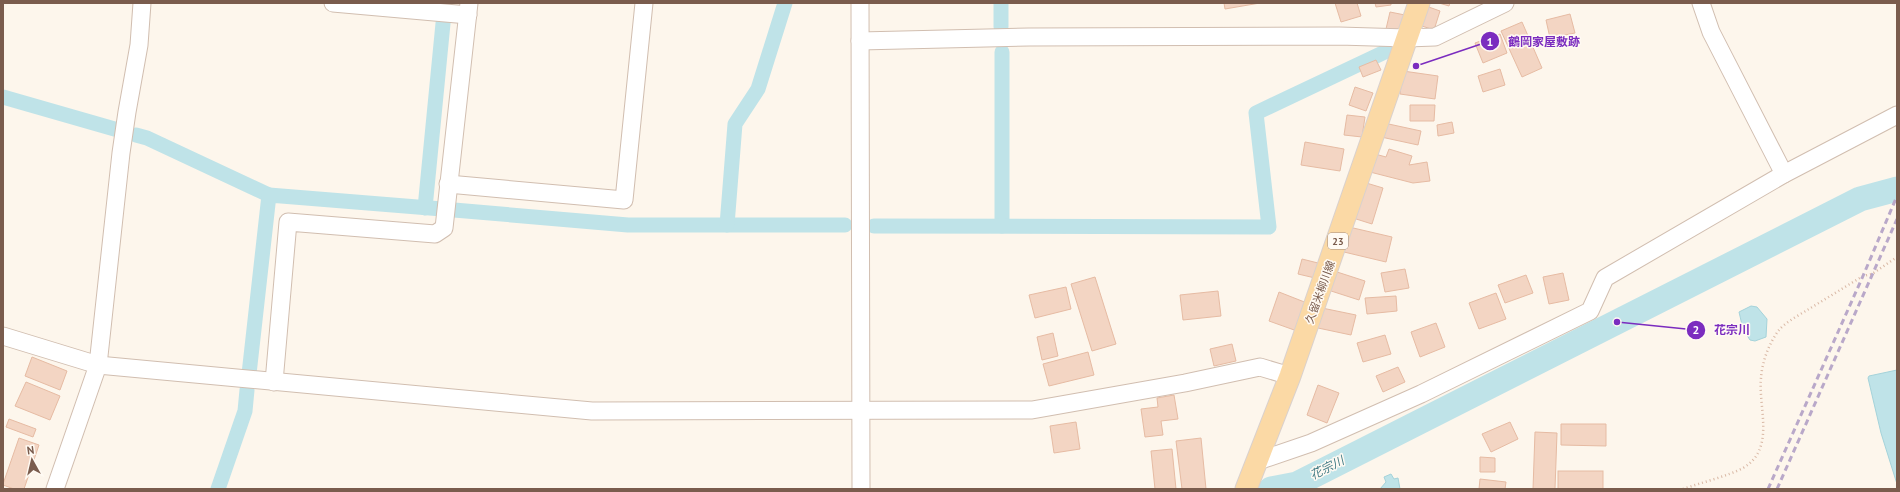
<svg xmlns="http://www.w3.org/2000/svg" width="1900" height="492" viewBox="0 0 1900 492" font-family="'PT Sans','Noto Sans JP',sans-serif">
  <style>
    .water { fill: #bfe3e8; stroke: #a5d3da }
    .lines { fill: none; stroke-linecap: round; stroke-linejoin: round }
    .canal { stroke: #bfe3e8; stroke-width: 15 }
    .river { stroke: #bfe3e8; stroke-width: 25 }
    .building { fill: #f3d5c3; stroke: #e6bba3 }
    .minor-casing { stroke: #d1beb0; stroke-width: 19 }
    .major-casing { stroke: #dad1cd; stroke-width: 23 }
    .path { stroke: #d9b8a5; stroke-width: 2.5; stroke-dasharray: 1 3; stroke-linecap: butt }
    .minor { stroke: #fff; stroke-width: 17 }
    .major { stroke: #fbd9a5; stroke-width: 21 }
    .rail { stroke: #b9a8c9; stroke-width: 3; stroke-dasharray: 6 4; stroke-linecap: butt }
    .labels { text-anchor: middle; stroke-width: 3; stroke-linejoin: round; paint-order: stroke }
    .shield { fill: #fffaf3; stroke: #a28b7f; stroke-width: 1 }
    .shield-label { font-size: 10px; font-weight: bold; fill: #7a5c4d }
    .street-label { font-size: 11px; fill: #7a5c4d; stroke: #fffaf3 }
    .water-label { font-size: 12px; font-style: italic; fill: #437c86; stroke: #fffaf3 }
    .leader { fill: none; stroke: #7b2cbf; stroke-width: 1.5 }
    .callout-dot { fill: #7b2cbf; stroke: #fffaf3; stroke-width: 1.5 }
    .mark-label { font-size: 12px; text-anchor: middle; font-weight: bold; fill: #fff }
    .callout-label { font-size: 12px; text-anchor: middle; font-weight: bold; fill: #7b2cbf; stroke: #fffaf3; stroke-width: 3; stroke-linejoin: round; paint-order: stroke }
  </style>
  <rect width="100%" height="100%" fill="#fdf6ec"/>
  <!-- water -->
  <g class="water">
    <polygon points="1751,306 1757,307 1767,319 1766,337 1755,341 1750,340 1743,329 1739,312"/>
    <polygon points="1897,370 1897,484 1881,433 1868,378 1869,376"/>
    <polygon points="1391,474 1394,479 1398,478 1400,489 1380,489 1386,482 1384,477"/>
  </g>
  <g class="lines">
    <!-- canal -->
    <g class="canal">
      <polyline points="1001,3 1001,27"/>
      <polyline points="1002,52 1002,226"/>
      <polyline points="3,97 118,130"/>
      <polyline points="136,135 147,138 269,195"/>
      <polyline points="425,208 445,3"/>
      <polyline points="454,210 628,225 845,225"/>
      <polyline points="727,225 735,124 758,89 785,3"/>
      <polyline points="874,226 1269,227 1256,113 1389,50"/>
      <polyline points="249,374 269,195 442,209"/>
      <polyline points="218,489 245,411 247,390"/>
    </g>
    <!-- river -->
    <polyline class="river" points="1271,489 1297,484 1860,199 1897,189"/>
  </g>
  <!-- building -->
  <g class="building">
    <polygon points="1224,3 1260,3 1225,9"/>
    <polygon points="1335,3 1357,3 1361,16 1341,22"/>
    <polygon points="1375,3 1391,3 1391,5 1376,7"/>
    <polygon points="1439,3 1450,3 1449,6"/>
    <polygon points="1426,6 1440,11 1434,30 1419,25"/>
    <polygon points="1390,12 1405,15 1401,32 1386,29"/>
    <polygon points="1570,14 1575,33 1550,38 1546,20"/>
    <polygon points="1522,22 1542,68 1522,77 1501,31"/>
    <polygon points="1500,34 1507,53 1483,63 1475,43"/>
    <polygon points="1376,60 1381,70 1363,77 1359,67"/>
    <polygon points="1500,69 1505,85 1483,92 1478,76"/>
    <polygon points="1403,71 1438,76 1435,99 1400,94"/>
    <polygon points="1355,87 1373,93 1366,111 1349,105"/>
    <polygon points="1410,105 1435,105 1434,121 1410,121"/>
    <polygon points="1347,115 1365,117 1362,137 1344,135"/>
    <polygon points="1452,122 1454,133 1438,136 1437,125"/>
    <polygon points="1384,123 1421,131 1418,145 1381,137"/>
    <polygon points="1305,142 1344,149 1340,171 1301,165"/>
    <polygon points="1389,149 1412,156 1409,165 1427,162 1430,181 1413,183 1370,172 1375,154 1386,157"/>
    <polygon points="1363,182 1383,188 1372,224 1353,218"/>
    <polygon points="1349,227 1392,237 1386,262 1344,252"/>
    <polygon points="1302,259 1318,263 1315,278 1298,274"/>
    <polygon points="1405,269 1409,288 1385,292 1381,273"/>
    <polygon points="1334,271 1365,281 1359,300 1328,290"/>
    <polygon points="1563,273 1569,300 1549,304 1543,277"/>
    <polygon points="1526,275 1533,293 1505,303 1498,285"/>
    <polygon points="1095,277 1116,344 1092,351 1071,284"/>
    <polygon points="1066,287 1071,309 1035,318 1029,295"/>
    <polygon points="1218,291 1221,316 1183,320 1180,295"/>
    <polygon points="1279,292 1307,303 1297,331 1269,321"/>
    <polygon points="1496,293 1506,319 1479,329 1469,303"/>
    <polygon points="1396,296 1397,311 1367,314 1365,298"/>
    <polygon points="1322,308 1356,315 1351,335 1318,328"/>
    <polygon points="1436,323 1445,347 1420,357 1411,332"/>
    <polygon points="1053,333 1058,356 1042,360 1037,337"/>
    <polygon points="1385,335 1391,354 1363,362 1357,343"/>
    <polygon points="1232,344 1236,361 1214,366 1210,349"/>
    <polygon points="1088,352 1094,375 1049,386 1043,364"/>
    <polygon points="32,357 67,371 60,390 25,376"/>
    <polygon points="1398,367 1405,382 1383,392 1376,376"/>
    <polygon points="26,382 60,396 50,420 15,406"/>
    <polygon points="1318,385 1339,393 1327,423 1307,415"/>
    <polygon points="1174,395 1178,419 1161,421 1163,435 1145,437 1141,409 1158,407 1157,398"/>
    <polygon points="9,419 36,429 33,437 6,427"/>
    <polygon points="1076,422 1080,449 1054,453 1050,426"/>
    <polygon points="1510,422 1518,439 1491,452 1482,434"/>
    <polygon points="1561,424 1606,424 1606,446 1561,445"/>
    <polygon points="1535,432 1557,433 1555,489 1533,489"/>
    <polygon points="19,438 39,445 24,489 14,489 3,485 3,484"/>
    <polygon points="1201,438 1206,489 1182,489 1176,441"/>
    <polygon points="1172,449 1176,489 1155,489 1151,451"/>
    <polygon points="1480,457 1495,458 1495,472 1480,472"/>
    <rect x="1558" y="471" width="45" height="18"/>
    <polygon points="1480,479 1506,482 1505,489 1479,489"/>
  </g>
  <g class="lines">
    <defs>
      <g id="minor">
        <polyline points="333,3 468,15"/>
        <polyline points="860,3 861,489"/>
        <polyline points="1701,3 1711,32 1784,174"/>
        <polyline points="860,41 1029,37 1339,36 1407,38 1435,37 1505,3"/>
        <polyline points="448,184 624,200 644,3"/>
        <polyline points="3,336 98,365 592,411 1032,410 1185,383 1260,367 1290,376"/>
        <polyline points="274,382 288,222 435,234 444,228 469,3"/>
        <polyline points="1258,461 1311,443 1421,394 1590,311 1605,278 1784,174 1897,115"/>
        <polyline points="55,489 98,365 121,153 127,112 139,45 142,3"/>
      </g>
      <polyline id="major" points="1246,489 1290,376 1419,3"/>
    </defs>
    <!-- minor casing -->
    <use href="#minor" class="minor-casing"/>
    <!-- major casing -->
    <use href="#major" class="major-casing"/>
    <!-- path -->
    <path class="path" d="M1683,489C1700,483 1728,476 1743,468C1776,449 1758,408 1761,378C1762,362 1769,343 1779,330C1786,322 1799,315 1809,309C1827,298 1845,287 1863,276L1872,274L1897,257"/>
    <!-- minor -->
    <use href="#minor" class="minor"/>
    <!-- major -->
    <use href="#major" class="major"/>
    <!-- rail -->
    <g class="rail">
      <polyline points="1768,489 1863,276 1897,196"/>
      <polyline points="1777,489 1897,219"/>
    </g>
  </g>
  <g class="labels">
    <!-- shield labels -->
    <rect class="shield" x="1328" y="233" width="20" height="16" rx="3"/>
    <g class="shield-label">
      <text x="1338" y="245">23</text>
    </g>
    <!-- street labels -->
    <g class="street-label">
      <text transform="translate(1320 292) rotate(-70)" y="4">久留米柳川線</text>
    </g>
    <!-- water labels -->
    <g class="water-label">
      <text transform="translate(1327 468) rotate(-27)" y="4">花宗川</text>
    </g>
  </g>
  <!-- callouts -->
  <path class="leader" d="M1416 66L1490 41M1617 322L1696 330"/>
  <g class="callout-dot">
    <circle cx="1416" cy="66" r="4"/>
    <circle cx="1617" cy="322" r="4"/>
    <circle cx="1490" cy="41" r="10"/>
    <circle cx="1696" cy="330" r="10"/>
  </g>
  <g class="mark-label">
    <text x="1490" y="46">1</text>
    <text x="1696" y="334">2</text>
  </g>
  <g class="callout-label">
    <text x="1544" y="46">鶴岡家屋敷跡</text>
    <text x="1732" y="334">花宗川</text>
  </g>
  <!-- border -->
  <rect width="1900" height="492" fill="none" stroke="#7a5c4d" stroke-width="8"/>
  <!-- north arrow -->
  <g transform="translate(32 460) rotate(352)" stroke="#fffaf3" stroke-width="3" paint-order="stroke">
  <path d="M0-3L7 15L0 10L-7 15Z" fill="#7a5c4d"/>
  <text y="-6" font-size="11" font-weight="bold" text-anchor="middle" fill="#7a5c4d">N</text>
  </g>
</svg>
